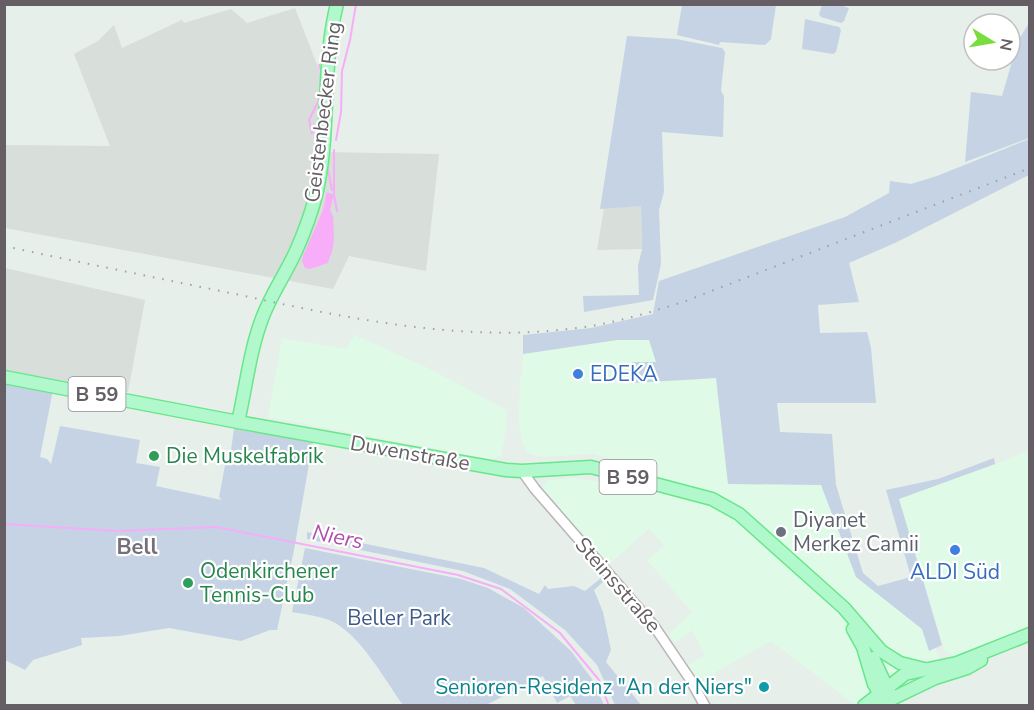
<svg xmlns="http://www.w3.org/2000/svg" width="1034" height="710" viewBox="0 0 1034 710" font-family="'Nunito Sans',sans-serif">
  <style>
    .commercial { fill: #dffbe8 }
    .industrial { fill: #d8deda }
    .green { fill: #c5d3e4 }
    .water { fill: #f7adf8 }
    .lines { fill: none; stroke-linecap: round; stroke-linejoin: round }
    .stream { stroke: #f7adf8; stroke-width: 2 }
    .minor-casing { stroke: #bab3b8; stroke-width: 12 }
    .major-casing { stroke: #68e68a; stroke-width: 15 }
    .minor { stroke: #fff; stroke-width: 9 }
    .major { stroke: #b1f9cd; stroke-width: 12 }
    .rail { stroke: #a29fa1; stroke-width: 2; stroke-dasharray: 1.5 8; stroke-linecap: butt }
    .shop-dot { fill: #3f7fe0; stroke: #fff; stroke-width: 2 }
    .leisure-dot { fill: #2e9e5b; stroke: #fff; stroke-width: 2 }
    .worship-dot { fill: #6b7280; stroke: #fff; stroke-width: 2 }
    .culture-dot { fill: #0f9aa8; stroke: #fff; stroke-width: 2 }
    .labels { text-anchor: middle; stroke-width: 4.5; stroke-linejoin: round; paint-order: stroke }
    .shield { fill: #fff; stroke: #938e92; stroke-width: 1.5 }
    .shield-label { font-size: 20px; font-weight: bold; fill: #655e64 }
    .street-label { font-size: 21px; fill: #655e64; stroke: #fff }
    .shop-label { font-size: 21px; fill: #366cbe; stroke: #fff; text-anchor: start }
    .leisure-label { font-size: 21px; fill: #27864d; stroke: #fff; text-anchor: start }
    .worship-label { font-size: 21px; fill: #5b616d; stroke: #fff; text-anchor: start }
    .park-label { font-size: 21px; fill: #3d5a85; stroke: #fff }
    .culture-label { font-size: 21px; fill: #0d838f; stroke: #fff; text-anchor: end }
    .water-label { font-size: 22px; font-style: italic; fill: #b24dab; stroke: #fff }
    .neighbourhood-label { font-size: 22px; font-weight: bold; fill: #776f77; stroke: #fff }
  </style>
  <rect width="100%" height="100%" fill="#e6efe9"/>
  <!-- commercial -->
  <g class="commercial">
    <polygon points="355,335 430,369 507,410 506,430 501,456 491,459 268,417 282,338 346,349"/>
    <polygon points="617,340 649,340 656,362 679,381 716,378 728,484 821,484 856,576 922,629 929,650 936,648 940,660 911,659 908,669 855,705 771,641 698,682 688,665 705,655 692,630 675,643 669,634 692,612 647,560 664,546 649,529 606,567 540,488 548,480 573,478 605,482 622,488 630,464 593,454 545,457 535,455 528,453 522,443 519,423 520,376 522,376 523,354"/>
    <polygon points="1029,450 1029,626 958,657 953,656 945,651 943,645 899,499 999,463"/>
  </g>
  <!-- industrial -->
  <g class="industrial">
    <polygon points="295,8 323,80 315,138 318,152 439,154 426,271 349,256 333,289 5,228 4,145 110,146 74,54 98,41 114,25 122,48 182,20 184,23 231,9 247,23"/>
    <polygon points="641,206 642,249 597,250 604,208"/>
    <polygon points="5,268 145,300 128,392 5,371"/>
  </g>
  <!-- green -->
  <g class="green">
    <polygon points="682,5 776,5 771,39 765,45 720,42 719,45 677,35"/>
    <polygon points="822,5 839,5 849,8 844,21 841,23 821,17 819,14"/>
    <polygon points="805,19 839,27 841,30 836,52 833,54 802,49"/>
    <polygon points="1029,23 1029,138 965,162 971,92 1002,96 1018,41"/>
    <polygon points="627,36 676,39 722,48 725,52 721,91 724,96 723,137 662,132 664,192 659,210 661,264 653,300 584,312 583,296 639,295 638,266 642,249 641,206 600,209"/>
    <polygon points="1029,139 1029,175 895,243 849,263 859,302 818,305 820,333 867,332 871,348 876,403 777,403 780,432 832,434 836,485 863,573 878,586 911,577 886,490 938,479 994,458 995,464 899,499 942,645 929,651 922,629 856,577 821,485 728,484 716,378 632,383 632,362 656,362 649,340 617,340 523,354 523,335 591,328 653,314 659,281 845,217 889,193 890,181 911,184 937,176"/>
    <polygon points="5,381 53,390 40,457 47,459 51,464 60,426 140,440 136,463 160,467 156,486 222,500 219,497 220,492 226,460 230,457 234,429 313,441 294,550 277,630 270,630 241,641 169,628 119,636 81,638 82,645 33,660 25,670 5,660"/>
    <polygon points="307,532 484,568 539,594 545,585 548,589 574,586 585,591 601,578 604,581 594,590 603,612 611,650 606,662 641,705 615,705 597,665 565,630 510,589 463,571 307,539"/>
    <path d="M305,548L461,579L488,588L524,608L571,651L592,679L604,705H576L570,696L557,703L543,676L486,705H403C384,679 360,633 329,620C318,616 304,614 292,612Z"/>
  </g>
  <!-- water -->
  <polygon class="water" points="327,192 334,195 330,210 333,216 334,239 333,248 328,263 310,269 305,268 302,261 303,256 323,210"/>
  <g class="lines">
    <!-- stream -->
    <g class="stream">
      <polyline points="319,65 322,74"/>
      <polyline points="312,133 309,120 318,102 321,90"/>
      <polyline points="336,140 341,112 342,71 350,40 356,4"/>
      <polyline points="334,150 334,195 337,211"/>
      <polyline points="328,170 332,190"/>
      <polyline points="4,524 117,531 216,527 458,575 501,589 560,633 599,680 609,706"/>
    </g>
    <defs>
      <polyline id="minor" points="522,471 535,489 654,626 690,679 705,706"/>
      <g id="major">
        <polyline points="4,377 238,422 506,470 522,471 591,467 712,499 739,514 844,608 881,651 900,663 928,670"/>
        <path d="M238,422C246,387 250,349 263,316C272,293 286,273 296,251C304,233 311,214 316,195C331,132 321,67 337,4"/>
        <polyline points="853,629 863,647 874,684 886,706"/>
        <polyline points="873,658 890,694"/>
        <polyline points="879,705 935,678 967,668 981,660"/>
        <polyline points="864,706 905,674 957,663 1030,634"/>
      </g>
    </defs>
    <!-- minor casing -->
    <use href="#minor" class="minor-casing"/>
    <!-- major casing -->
    <use href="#major" class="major-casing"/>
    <!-- minor -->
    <use href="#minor" class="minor"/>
    <!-- major -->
    <use href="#major" class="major"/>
    <!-- rail -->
    <path class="rail" d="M4,246C83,263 162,279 240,295C347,318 459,342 568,329C608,325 645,314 683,302L1030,168"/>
  </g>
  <!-- markers -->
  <g class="shop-dot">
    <circle cx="578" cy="374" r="6"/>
    <circle cx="955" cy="550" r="6"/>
  </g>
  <g class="leisure-dot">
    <circle cx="154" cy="456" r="6"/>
    <circle cx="188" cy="583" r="6"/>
  </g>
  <circle class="worship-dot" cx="781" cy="532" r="6"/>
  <circle class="culture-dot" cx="764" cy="687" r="6"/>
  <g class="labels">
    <!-- shield labels -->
    <g class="shield">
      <rect x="68.5" y="377" width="57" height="34" rx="4.5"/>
      <rect x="599.5" y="460" width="57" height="34" rx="4.5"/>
    </g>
    <g class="shield-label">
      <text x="97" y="401">B 59</text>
      <text x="628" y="484">B 59</text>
    </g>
    <!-- street labels -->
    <g class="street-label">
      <text transform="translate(323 112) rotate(-83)" y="7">Geistenbecker Ring</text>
      <text transform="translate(410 453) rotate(10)" y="7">Duvenstraße</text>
      <text transform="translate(618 585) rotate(49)" y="7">Steinsstraße</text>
    </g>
    <!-- shop labels -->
    <g class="shop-label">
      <text x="590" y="381">EDEKA</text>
      <text x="955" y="579" text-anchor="middle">ALDI Süd</text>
    </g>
    <!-- leisure labels -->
    <g class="leisure-label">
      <text x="166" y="463">Die Muskelfabrik</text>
      <text x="200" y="578">Odenkirchener<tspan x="200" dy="24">Tennis-Club</tspan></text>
    </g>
    <!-- worship labels -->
    <g class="worship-label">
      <text x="793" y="527">Diyanet<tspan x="793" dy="24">Merkez Camii</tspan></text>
    </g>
    <!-- park labels -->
    <g class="park-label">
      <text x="399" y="625">Beller Park</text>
    </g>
    <!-- culture labels -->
    <g class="culture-label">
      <text x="752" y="694">Senioren-Residenz "An der Niers"</text>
    </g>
    <!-- water labels -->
    <g class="water-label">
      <text transform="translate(338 536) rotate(11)" y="8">Niers</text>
    </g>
    <!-- neighbourhood labels -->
    <g class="neighbourhood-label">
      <text x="137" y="554">Bell</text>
    </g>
  </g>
  <!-- border -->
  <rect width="1034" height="710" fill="none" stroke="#655e64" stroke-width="12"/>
  <!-- north arrow -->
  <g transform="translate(992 42) rotate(101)"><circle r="28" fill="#ffffff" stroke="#c1bfc1" stroke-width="1.5"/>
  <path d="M0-4.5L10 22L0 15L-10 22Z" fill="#79dc3f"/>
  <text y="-9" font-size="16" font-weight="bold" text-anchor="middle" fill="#655e64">N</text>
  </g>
</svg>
